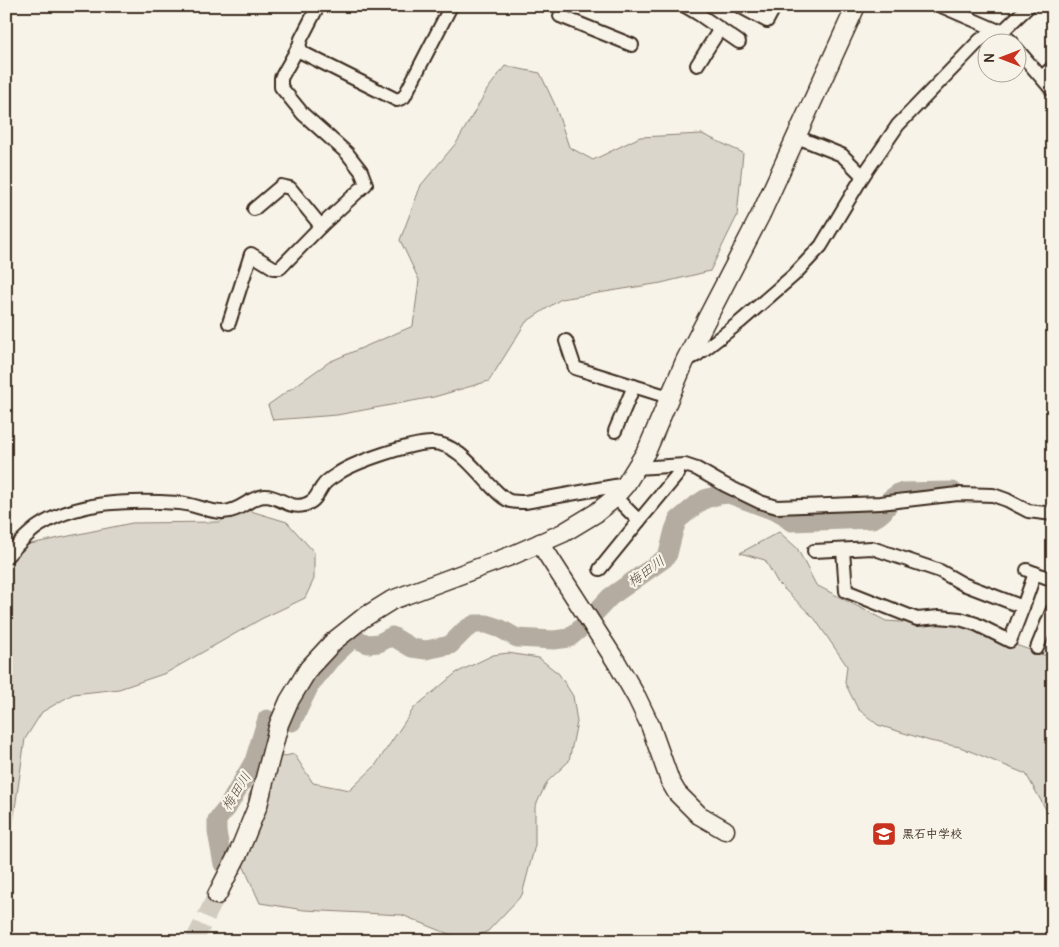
<svg xmlns="http://www.w3.org/2000/svg" width="1059" height="947" viewBox="0 0 1059 947" font-family="Delius,'Klee One',sans-serif">
  <style>
    .green { fill: #dbd6cb; stroke: #8b8074 }
    .lines { fill: none; stroke-linecap: round; stroke-linejoin: round }
    .river { stroke: #b4aca0; stroke-width: 19 }
    .secondary-tunnel { stroke: #d1cbc0; stroke-width: 18; stroke-dasharray: 18 9; stroke-linecap: butt }
    .street-casing { stroke: #3b2a1e; stroke-width: 16 }
    .secondary-casing { stroke: #3b2a1e; stroke-width: 21 }
    .street { stroke: #f7f3e8; stroke-width: 12 }
    .secondary { stroke: #f7f3e8; stroke-width: 18 }
    .labels { text-anchor: middle; stroke-width: 4.5; stroke-linejoin: round; paint-order: stroke }
    .poi-label { font-size: 12px; font-weight: bold; fill: #3b2a1e; stroke: #f7f3e8; text-anchor: start }
    .water-label { font-size: 14px; font-style: italic; fill: #5f5145; stroke: #f7f3e8 }
  </style>
  <rect width="100%" height="100%" fill="#f7f3e8"/>
  <filter id="ink" filterUnits="userSpaceOnUse"><feTurbulence type="fractalNoise" baseFrequency=".02" numOctaves="2"/><feDisplacementMap in="SourceGraphic" scale="10" xChannelSelector="R" yChannelSelector="G"/><feConvolveMatrix kernelMatrix="1 2 1 2 8 2 1 2 1" color-interpolation-filters="sRGB"/></filter>
  <g filter="url(#ink)">
    <!-- green -->
    <g class="green">
      <polygon points="505,66 540,73 555,105 569,147 593,160 640,137 702,134 743,153 737,216 710,271 661,283 561,299 526,322 489,381 434,397 337,415 273,420 268,405 329,362 413,326 419,280 400,240 421,185 457,142 487,90"/>
      <polygon points="244,509 287,522 314,552 314,579 305,598 261,619 166,673 119,689 73,694 42,712 25,739 6,871 6,549 132,523 219,522"/>
      <polygon points="779,532 797,548 816,585 886,621 961,626 1053,658 1053,822 1026,774 960,747 930,741 878,725 858,709 845,683 847,666 815,619 778,583 765,560 740,553"/>
      <polygon points="508,653 539,658 559,674 573,696 577,722 569,761 547,782 535,807 535,845 522,895 488,931 466,941 402,915 304,910 260,903 243,865 249,795 267,760 294,754 313,783 350,790 375,766 414,708 456,673 493,655"/>
    </g>
    <g class="lines">
      <!-- river -->
      <g class="river">
        <path d="M292,722L310,685L329,661L353,638L368,644L379,643L392,636L412,648L426,650L450,645L466,629L475,624H487L501,629L517,638L554,640L569,638L580,629L610,597L664,559L668,554L674,530L678,520L696,505L705,499L719,495L729,494L748,501L780,513L791,522L873,519C881,515 888,508 890,499L900,492L953,491"/>
        <polyline points="223,864 217,832 217,820 227,808 254,761 267,719"/>
      </g>
      <!-- secondary-tunnel -->
      <polyline class="secondary-tunnel" points="194,941 217,895"/>
      <defs>
        <g id="street">
          <polyline points="318,6 301,39 299,46 303,53 397,100 404,97 451,6"/>
          <polyline points="565,6 560,16 632,45"/>
          <polyline points="685,6 697,13"/>
          <polyline points="701,6 697,13 739,42"/>
          <polyline points="739,6 767,21 775,6"/>
          <polyline points="941,6 999,31 1012,42"/>
          <polyline points="1016,48 1053,91"/>
          <polyline points="697,65 720,29"/>
          <polyline points="1042,77 1053,67"/>
          <polyline points="797,137 842,155 863,176"/>
          <polyline points="254,209 281,186 290,188 321,226"/>
          <polyline points="229,323 251,254 274,268 280,268 321,226 366,184 361,171 347,153 303,114 281,87 281,78 299,46"/>
          <polyline points="566,341 575,368 669,397"/>
          <polyline points="685,361 697,355 740,322 794,275 821,246 863,176 898,125 980,40 990,34 1006,28 1029,6"/>
          <polyline points="615,431 634,386"/>
          <polyline points="636,468 685,465 697,469 725,485 760,502 777,507 880,503 958,494 993,495 1007,500 1028,511 1053,514"/>
          <polyline points="615,497 639,521 678,474"/>
          <polyline points="843,550 846,591 917,619 939,617 960,619 976,624 1010,641 1023,607"/>
          <polyline points="814,551 872,548 940,571 963,584 1023,607 1035,573"/>
          <path d="M6,557C17,546 29,531 42,524C83,500 133,500 179,503C194,504 208,512 223,512C240,512 249,497 265,496C279,496 289,509 304,505C316,501 316,496 322,487C325,482 331,478 336,475C351,463 413,442 433,443C458,444 476,471 492,487C497,492 503,499 510,501C514,502 520,502 525,502L626,484"/>
          <polyline points="600,569 639,521"/>
          <polyline points="1027,570 1053,580"/>
          <polyline points="1037,648 1053,609"/>
        </g>
        <g id="secondary">
          <polyline points="540,543 617,663 637,698 650,725 670,781 677,793 699,815 725,830"/>
          <polyline points="217,895 238,854 258,805 279,724 289,701 309,668 334,641 363,618 392,600 513,555 563,533 596,513 611,501 626,484 647,450 685,361 761,214 856,6"/>
        </g>
      </defs>
      <!-- street casing -->
      <use href="#street" class="street-casing"/>
      <!-- secondary casing -->
      <use href="#secondary" class="secondary-casing"/>
      <!-- street -->
      <use href="#street" class="street"/>
      <!-- secondary -->
      <use href="#secondary" class="secondary"/>
    </g>
  </g>
  <!-- icons -->
  <defs>
    <symbol id="school-square" viewBox="-11 -11 22 22"><rect x="-9" y="-9" width="18" height="18" rx="4" fill="#c8321e" stroke="#f7f3e8"/><path d="M0-5L7-2L0 1L-7-2ZM-4 1L0 2.5L4 1V4Q0 6-4 4Z" fill="#fff"/></symbol>
  </defs>
  <g fill-rule="evenodd">
    <use href="#school-square" x="870" y="820" width="28" height="28"/>
  </g>
  <g class="labels">
    <!-- poi labels -->
    <g class="poi-label">
      <text x="902" y="838">黒石中学校</text>
    </g>
    <!-- water labels -->
    <g class="water-label">
      <text transform="translate(646 571) rotate(-36)" y="5">梅田川</text>
      <text transform="translate(236 791) rotate(-58)" y="5">梅田川</text>
    </g>
  </g>
  <!-- margin -->
  <rect width="1059" height="947" fill="none" stroke="#f7f3e8" stroke-width="25"/>
  <rect x="12" y="12" width="1034" height="922" fill="none" stroke="#3b2a1e" stroke-width="2" filter="url(#ink)"/>
  <!-- north arrow -->
  <g transform="translate(1002 58) rotate(270)"><circle r="24" fill="#f7f3e8" stroke="#aca397"/>
  <path d="M0-4L9 19L0 12L-9 19Z" fill="#c8321e"/>
  <text y="-8" font-size="14" font-weight="bold" text-anchor="middle" fill="#3b2a1e">N</text>
  </g>
</svg>
